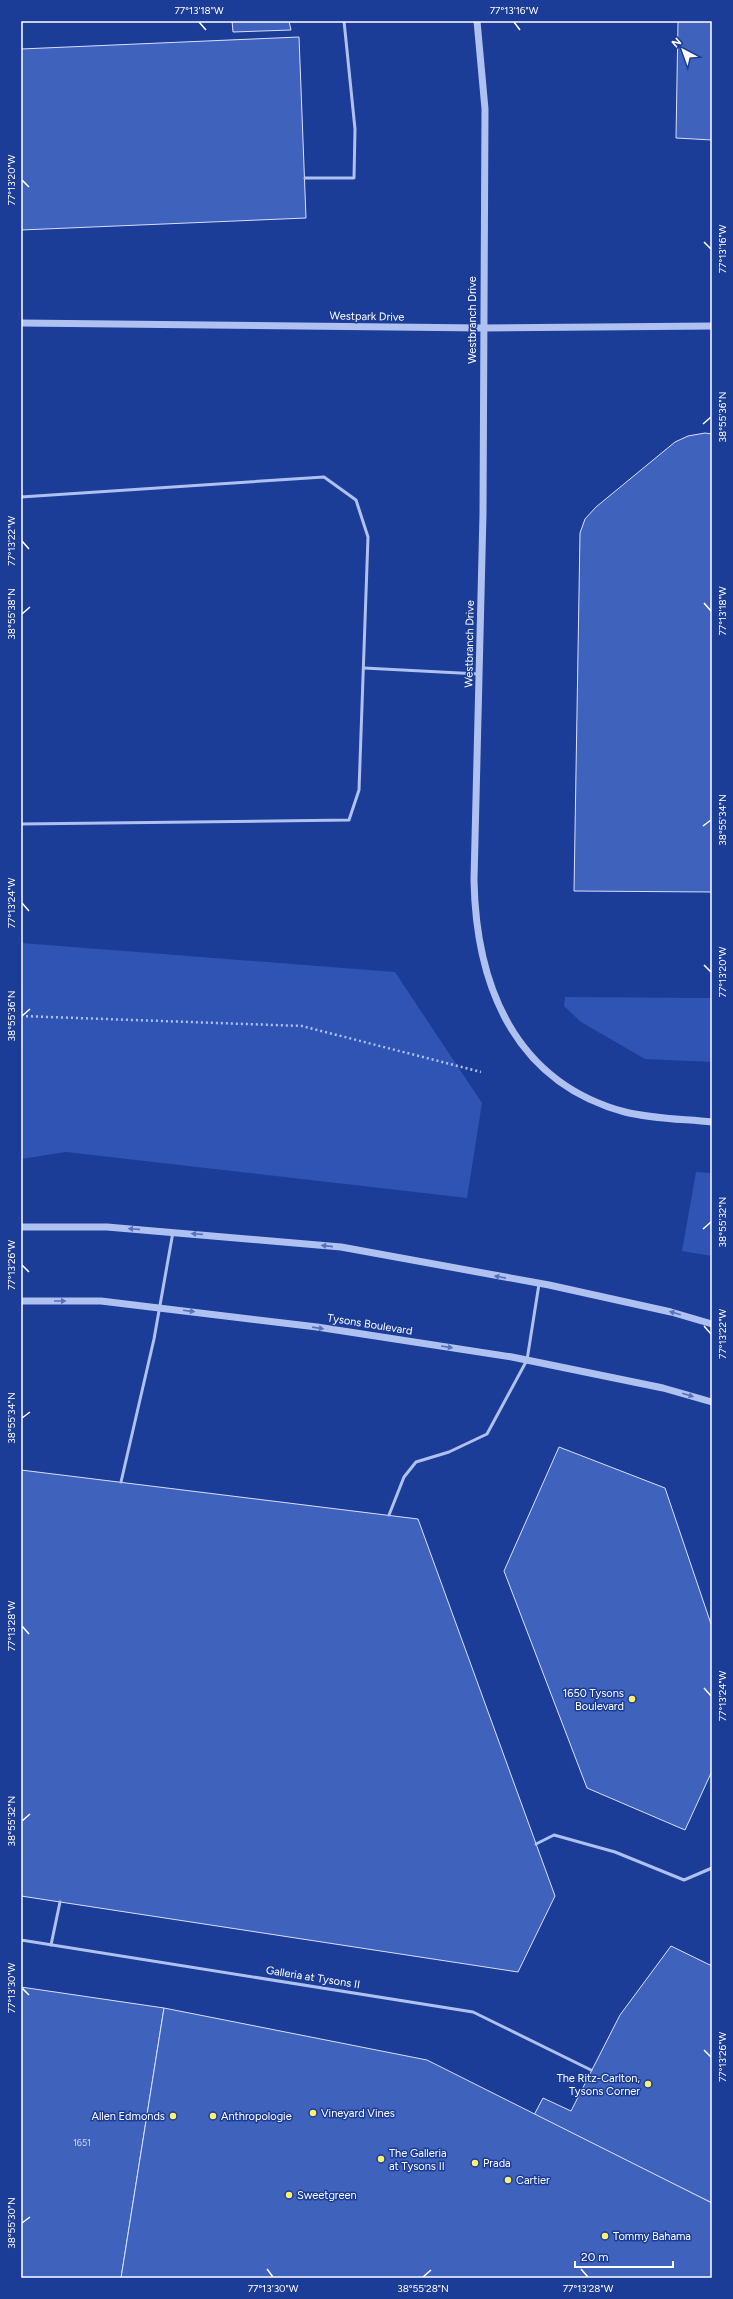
<svg xmlns="http://www.w3.org/2000/svg" width="733" height="2299" viewBox="0 0 733 2299" font-family="Figtree,sans-serif">
  <style>
    .green { fill: #2f54b4 }
    .building { fill: #3f62bc; stroke: #d6e0fb }
    .lines { fill: none; stroke-linecap: round; stroke-linejoin: round }
    .path { stroke: #afc1f0; stroke-width: 2.5; stroke-dasharray: 2 3; stroke-linecap: butt }
    .service { stroke: #afc1f0; stroke-width: 3 }
    .tertiary { stroke: #afc1f0; stroke-width: 7 }
    .oneway { fill: #5671bb }
    .ticks { fill: none; stroke: #fff; stroke-width: 1.5 }
    .poi-dot { fill: #ffef6e; stroke: #1b3c97; stroke-width: 1.5 }
    .labels { text-anchor: middle; stroke-width: 3; stroke-linejoin: round; paint-order: stroke }
    .number-label { font-size: 9px; fill: #cfd8ee }
    .street-label { font-size: 11px; fill: #fff; stroke: #1b3c97 }
    .poi-label { font-size: 11px; fill: #fff; stroke: #1b3c97; text-anchor: start }
    .neatline { fill: none; stroke: #fff; stroke-width: 1.5 }
    .ticks-label { font-size: 10px; text-anchor: middle; fill: #fff }
  </style>
  <rect width="100%" height="100%" fill="#1b3c97"/>
  <!-- green -->
  <g class="green">
    <polygon points="21,943 395,972 482,1103 467,1198 66,1152 21,1159"/>
    <polygon points="565,997 712,998 712,1062 645,1059 581,1022 564,1006"/>
    <polygon points="696,1172 712,1173 712,1256 682,1251"/>
  </g>
  <!-- building -->
  <g class="building">
    <polygon points="232,21 289,21 291,30 233,32"/>
    <polygon points="678,21 712,21 712,140 676,138"/>
    <polygon points="299,37 306,218 21,230 21,49"/>
    <polygon points="705,433 712,434 712,892 574,891 580,533 585,519 596,507 675,442 688,436"/>
    <polygon points="559,1447 665,1488 712,1627 712,1771 685,1830 587,1788 504,1571"/>
    <polygon points="21,1470 418,1519 555,1896 518,1972 21,1896"/>
    <polygon points="671,1946 712,1966 712,2203 534,2115 543,2098 571,2111 620,2015"/>
    <polygon points="21,1987 164,2008 121,2278 21,2278"/>
    <polygon points="164,2008 427,2060 712,2203 712,2278 121,2278"/>
  </g>
  <g class="lines">
    <!-- path -->
    <polyline class="path" points="21,1016 302,1026 481,1072"/>
    <!-- service -->
    <g class="service">
      <polyline points="305,178 354,178 355,129 344,21"/>
      <polyline points="21,497 324,477 356,500 368,537 359,790 349,820 21,824"/>
      <polyline points="364,668 479,674"/>
      <polyline points="121,1482 154,1339 173,1232"/>
      <polyline points="389,1515 404,1477 416,1462 449,1452 487,1434 527,1360 539,1284"/>
      <polyline points="536,1844 554,1835 615,1852 684,1880 712,1868"/>
      <polyline points="21,1940 473,2012 591,2070"/>
      <polyline points="51,1945 60,1902"/>
    </g>
    <!-- tertiary -->
    <g class="tertiary">
      <path d="M477,21L485,109L483,514L474,880C476,985 514,1082 625,1112C653,1119 683,1119 712,1122"/>
      <polyline points="21,323 483,328 712,326"/>
      <polyline points="21,1227 107,1227 341,1247 549,1285 671,1312 712,1324"/>
      <polyline points="21,1301 101,1301 317,1327 512,1357 663,1388 712,1402"/>
    </g>
  </g>
  <!-- one-way arrows -->
  <defs><path id="oneway-solid" d="M-6-.8H1V-3.2L6.5 0L1 3.2V.8H-6Z"/></defs>
  <g class="oneway">
    <use href="#oneway-solid" transform="translate(134 1229) rotate(-176)"/>
    <use href="#oneway-solid" transform="translate(197 1234) rotate(-176)"/>
    <use href="#oneway-solid" transform="translate(327 1246) rotate(-174)"/>
    <use href="#oneway-solid" transform="translate(500 1277) rotate(-169)"/>
    <use href="#oneway-solid" transform="translate(60 1301)"/>
    <use href="#oneway-solid" transform="translate(189 1311) rotate(7)"/>
    <use href="#oneway-solid" transform="translate(675 1313) rotate(-164)"/>
    <use href="#oneway-solid" transform="translate(318 1328) rotate(8)"/>
    <use href="#oneway-solid" transform="translate(447 1347) rotate(9)"/>
    <use href="#oneway-solid" transform="translate(688 1395) rotate(17)"/>
  </g>
  <!-- ticks -->
  <path class="ticks" d="M199,22L206,30M514,22L520,30M22,180L29,187M704,242L711,249M703,424L711,417M22,541L29,549M704,603L711,611M22,614L30,607M703,826L711,820M22,903L29,911M704,965L711,972M22,1016L30,1009M703,1229L711,1222M22,1265L29,1272M704,1326L711,1334M22,1418L30,1412M22,1626L29,1634M704,1688L711,1696M22,1821L30,1814M22,1988L29,1995M704,2050L711,2057M22,2223L30,2217M267,2269L273,2277M581,2269L588,2277M423,2277L431,2270"/>
  <!-- markers -->
  <g class="poi-dot">
    <circle cx="632" cy="1699" r="4"/>
    <circle cx="648" cy="2084" r="4"/>
    <circle cx="313" cy="2113" r="4"/>
    <circle cx="173" cy="2116" r="4"/>
    <circle cx="213" cy="2116" r="4"/>
    <circle cx="381" cy="2159" r="4"/>
    <circle cx="475" cy="2163" r="4"/>
    <circle cx="508" cy="2180" r="4"/>
    <circle cx="289" cy="2195" r="4"/>
    <circle cx="605" cy="2236" r="4"/>
  </g>
  <g class="labels">
    <!-- number labels -->
    <g class="number-label">
      <text x="82" y="2146">1651</text>
    </g>
    <!-- street labels -->
    <g class="street-label">
      <text transform="translate(367 316) rotate(1)" y="4">Westpark Drive</text>
      <text transform="translate(472 320) rotate(-90)" y="4">Westbranch Drive</text>
      <text transform="translate(469 644) rotate(-89)" y="4">Westbranch Drive</text>
      <text transform="translate(370 1324) rotate(9)" y="4">Tysons Boulevard</text>
      <text transform="translate(313 1977) rotate(9)" y="4">Galleria at Tysons II</text>
    </g>
    <!-- poi labels -->
    <g class="poi-label">
      <text x="624" y="1697" text-anchor="end">1650 Tysons<tspan x="624" dy="13">Boulevard</tspan></text>
      <text x="640" y="2082" text-anchor="end">The Ritz-Carlton,<tspan x="640" dy="13">Tysons Corner</tspan></text>
      <text x="321" y="2117">Vineyard Vines</text>
      <text x="165" y="2120" text-anchor="end">Allen Edmonds</text>
      <text x="221" y="2120">Anthropologie</text>
      <text x="389" y="2157">The Galleria<tspan x="389" dy="13">at Tysons II</tspan></text>
      <text x="483" y="2167">Prada</text>
      <text x="516" y="2184">Cartier</text>
      <text x="297" y="2199">Sweetgreen</text>
      <text x="613" y="2240">Tommy Bahama</text>
    </g>
  </g>
  <!-- border -->
  <rect width="733" height="2299" fill="none" stroke="#1b3c97" stroke-width="44"/>
  <!-- north arrow -->
  <g transform="translate(683 50) rotate(319)" stroke="#1b3c97" stroke-width="3" paint-order="stroke">
  <path d="M0-3L7 15L0 10L-7 15Z" fill="#ffffff"/>
  <text y="-6" font-size="11" font-weight="bold" text-anchor="middle" fill="#ffffff">N</text>
  </g>
  <!-- scale -->
  <path d="M575 2261v6h98v-6" fill="none" stroke="#ffffff" stroke-width="2"/>
  <text x="581" y="2261" font-size="12" fill="#ffffff" stroke="#1b3c97" stroke-width="3" paint-order="stroke">20 m</text>
  <rect x="22" y="22" width="689" height="2255" class="neatline"/>
  <g class="ticks-label">
    <text x="199" y="14">77°13'18"W</text>
    <text x="514" y="14">77°13'16"W</text>
    <text transform="translate(11 180) rotate(-90)" y="4">77°13'20"W</text>
    <text transform="translate(722 249) rotate(-90)" y="4">77°13'16"W</text>
    <text transform="translate(722 417) rotate(-90)" y="4">38°55'36"N</text>
    <text transform="translate(11 541) rotate(-90)" y="4">77°13'22"W</text>
    <text transform="translate(722 611) rotate(-90)" y="4">77°13'18"W</text>
    <text transform="translate(11 614) rotate(-90)" y="4">38°55'38"N</text>
    <text transform="translate(722 820) rotate(-90)" y="4">38°55'34"N</text>
    <text transform="translate(11 903) rotate(-90)" y="4">77°13'24"W</text>
    <text transform="translate(722 972) rotate(-90)" y="4">77°13'20"W</text>
    <text transform="translate(11 1016) rotate(-90)" y="4">38°55'36"N</text>
    <text transform="translate(722 1222) rotate(-90)" y="4">38°55'32"N</text>
    <text transform="translate(11 1265) rotate(-90)" y="4">77°13'26"W</text>
    <text transform="translate(722 1334) rotate(-90)" y="4">77°13'22"W</text>
    <text transform="translate(11 1418) rotate(-90)" y="4">38°55'34"N</text>
    <text transform="translate(11 1626) rotate(-90)" y="4">77°13'28"W</text>
    <text transform="translate(722 1696) rotate(-90)" y="4">77°13'24"W</text>
    <text transform="translate(11 1821) rotate(-90)" y="4">38°55'32"N</text>
    <text transform="translate(11 1988) rotate(-90)" y="4">77°13'30"W</text>
    <text transform="translate(722 2057) rotate(-90)" y="4">77°13'26"W</text>
    <text transform="translate(11 2223) rotate(-90)" y="4">38°55'30"N</text>
    <text x="273" y="2292">77°13'30"W</text>
    <text x="423" y="2292">38°55'28"N</text>
    <text x="588" y="2292">77°13'28"W</text>
  </g>
</svg>
